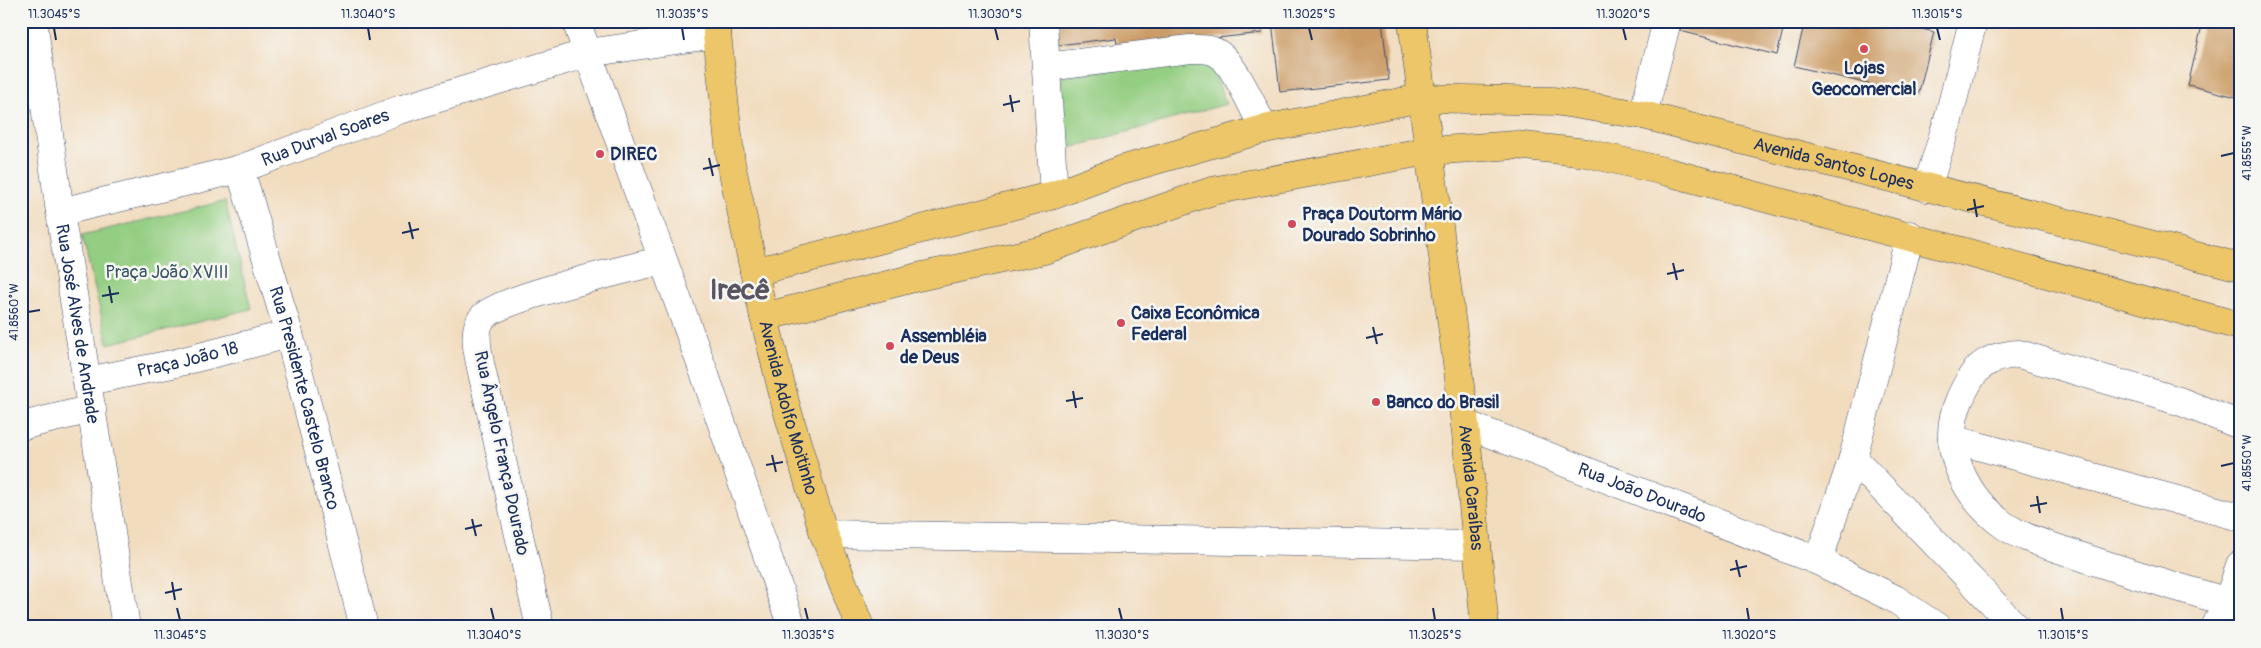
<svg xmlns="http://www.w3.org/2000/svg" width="2261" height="648" viewBox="0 0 2261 648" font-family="Pangolin,sans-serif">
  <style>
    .green { fill: #94ce82; stroke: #587e70 }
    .building { fill: #cb9b65 }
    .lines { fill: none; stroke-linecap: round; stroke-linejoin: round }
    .minor-casing { stroke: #3b496c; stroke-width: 29 }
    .major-casing { stroke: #3b496c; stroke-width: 29 }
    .minor { stroke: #fff; stroke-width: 28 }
    .major { stroke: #ecc669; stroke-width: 28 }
    .ticks { fill: none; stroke: #1b2f5e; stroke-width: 2 }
    .poi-dot { fill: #d1495b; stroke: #f6f6f2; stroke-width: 2 }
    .labels { text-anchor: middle; stroke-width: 5; stroke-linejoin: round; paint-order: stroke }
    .poi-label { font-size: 18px; font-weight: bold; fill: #1b2f5e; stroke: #f6f6f2; text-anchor: start }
    .street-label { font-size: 18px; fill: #1b2f5e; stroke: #f6f6f2 }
    .park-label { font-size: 18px; fill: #395767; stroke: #f6f6f2 }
    .town-label { font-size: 28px; font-weight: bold; fill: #595560; stroke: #f6f6f2 }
    .neatline { fill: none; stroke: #1b2f5e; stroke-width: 2 }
    .ticks-label { font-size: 12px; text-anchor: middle; fill: #1b2f5e }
  </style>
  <rect width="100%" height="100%" fill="#f6f6f2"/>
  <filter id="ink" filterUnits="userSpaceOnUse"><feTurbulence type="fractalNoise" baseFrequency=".02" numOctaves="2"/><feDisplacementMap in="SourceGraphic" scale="10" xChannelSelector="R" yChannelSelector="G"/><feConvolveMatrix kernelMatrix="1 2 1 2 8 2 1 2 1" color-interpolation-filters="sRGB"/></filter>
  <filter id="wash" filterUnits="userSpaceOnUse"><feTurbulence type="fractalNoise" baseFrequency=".0096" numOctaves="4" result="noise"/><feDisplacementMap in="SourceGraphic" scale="20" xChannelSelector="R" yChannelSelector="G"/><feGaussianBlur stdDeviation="1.12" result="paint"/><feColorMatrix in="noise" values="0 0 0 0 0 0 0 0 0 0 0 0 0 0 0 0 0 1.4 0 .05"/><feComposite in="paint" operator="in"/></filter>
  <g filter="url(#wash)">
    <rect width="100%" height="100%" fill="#f2dcbe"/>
    <!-- green -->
    <g class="green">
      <polygon points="1209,57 1226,104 1066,149 1060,76"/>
      <polygon points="225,201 251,309 108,344 82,235"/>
    </g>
    <g id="blocks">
      <!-- building -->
      <g class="building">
        <polygon points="1056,21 1261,21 1262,33 1118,49 1116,38 1058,45"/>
        <polygon points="1272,21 1382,21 1389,80 1280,92"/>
        <polygon points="1682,21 1785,21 1777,55 1680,31"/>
        <polygon points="1805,21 1891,21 1934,32 1918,96 1794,66"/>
        <polygon points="2203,21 2240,21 2240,98 2188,85"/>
      </g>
    </g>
  </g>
  <g filter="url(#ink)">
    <use href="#blocks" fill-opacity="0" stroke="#3b496c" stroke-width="1"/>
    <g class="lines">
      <defs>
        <g id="minor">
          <path id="s1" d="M33,21L60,212L126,627"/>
          <polyline points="576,21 705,375 792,627"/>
          <polyline points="1043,21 1054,195"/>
          <path d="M1047,67L1190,49C1200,49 1209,48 1217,53C1233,61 1255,111 1264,129"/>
          <polyline points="1643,115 1667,21"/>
          <path id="s2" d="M240,169L289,334L364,627"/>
          <polyline points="1927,188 1948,120 1973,21"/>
          <path id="s3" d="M60,212L240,169L399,110L588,53L717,34"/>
          <path id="s4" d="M88,381L172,364L289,334"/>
          <path id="s5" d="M1465,424L1818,561L1895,599L1937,627"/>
          <polyline points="21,426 92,409"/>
          <polyline points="1952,439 2240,517"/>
          <polyline points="1853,458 2016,627"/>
          <polyline points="824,534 1477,545"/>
          <polyline points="1818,561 1853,458 1910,235"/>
          <path d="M2228,602C2173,586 2118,570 2065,551C2045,544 2023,538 2005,526C1966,499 1939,447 1959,401C1972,370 1983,356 2019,354L2179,401L2240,425"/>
          <path d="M540,627L483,377C480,361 470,331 483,317C502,297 629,269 663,260"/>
          <polyline points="2215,627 2228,602 2240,565"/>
        </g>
        <g id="major">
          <path id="s6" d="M718,21L717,34L731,163L764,317L786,406L824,534L860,627"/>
          <path id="s7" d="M1412,21L1465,424L1485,627"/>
          <path id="s8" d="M754,272L1054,195L1121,170L1264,129L1421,98L1554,101L1643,115L2240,267"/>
          <polyline points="764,317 918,277 1044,250 1212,191 1428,151 1516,145 1587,153 1668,172 2240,326"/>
        </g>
      </defs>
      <!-- minor casing -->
      <use href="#minor" class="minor-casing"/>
      <!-- major casing -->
      <use href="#major" class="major-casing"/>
      <!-- minor -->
      <use href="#minor" class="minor"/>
      <!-- major -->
      <use href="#major" class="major"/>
    </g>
  </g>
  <!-- ticks -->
  <path class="ticks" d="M54,28L56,40M368,28L370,40M682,28L684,40M995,28L998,40M1309,28L1312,40M1623,28L1626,40M1937,28L1940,40M1010,95L1013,112M1003,105L1020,101M2221,156L2234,153M709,158L713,176M703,169L720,165M1974,199L1977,217M1967,210L1984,206M409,222L413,239M402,233L419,229M1673,263L1677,280M1667,274L1684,270M109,286L112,303M102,296L119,293M28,312L40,310M1373,327L1377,344M1366,338L1383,334M1073,391L1076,408M1066,401L1083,398M772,455L776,472M766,465L783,462M2221,466L2234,463M2037,496L2040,513M2030,506L2047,503M472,519L476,536M465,529L482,525M1736,560L1740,577M1730,570L1747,566M172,582L175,600M165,593L182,589M177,608L180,620M491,608L494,620M805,608L808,620M1119,608L1122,620M1433,608L1435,620M1747,608L1749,620M2061,608L2063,620"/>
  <!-- markers -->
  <g class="poi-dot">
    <circle cx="1864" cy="49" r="5"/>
    <circle cx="600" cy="154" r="5"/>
    <circle cx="1292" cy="224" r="5"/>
    <circle cx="1121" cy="323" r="5"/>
    <circle cx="890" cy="346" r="5"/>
    <circle cx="1376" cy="402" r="5"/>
  </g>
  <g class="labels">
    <!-- poi labels -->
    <g class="poi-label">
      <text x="1864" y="74" text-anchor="middle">Lojas<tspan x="1864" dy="21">Geocomercial</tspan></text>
      <text x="610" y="160">DIREC</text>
      <text x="1302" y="220">Praça Doutorm Mário<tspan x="1302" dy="21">Dourado Sobrinho</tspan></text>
      <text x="1131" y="319">Caixa Econômica<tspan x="1131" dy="21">Federal</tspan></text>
      <text x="900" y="342">Assembléia<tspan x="900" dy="21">de Deus</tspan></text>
      <text x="1386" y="408">Banco do Brasil</text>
    </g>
    <!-- street labels -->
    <g class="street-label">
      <text dy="6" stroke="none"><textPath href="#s3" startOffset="276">Rua Durval Soares</textPath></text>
      <text dy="6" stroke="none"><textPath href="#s8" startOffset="1110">Avenida Santos Lopes</textPath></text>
      <text dy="6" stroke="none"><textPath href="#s1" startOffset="306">Rua José Alves de Andrade</textPath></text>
      <text dy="6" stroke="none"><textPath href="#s4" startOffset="102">Praça João 18</textPath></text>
      <text dy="6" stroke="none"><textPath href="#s2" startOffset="238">Rua Presidente Castelo Branco</textPath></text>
      <text dy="6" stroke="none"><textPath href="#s6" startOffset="394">Avenida Adolfo Moitinho</textPath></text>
      <text transform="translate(502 453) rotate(78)" y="6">Rua Ângelo França Dourado</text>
      <text dy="6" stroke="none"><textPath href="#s7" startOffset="470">Avenida Caraíbas</textPath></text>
      <text dy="6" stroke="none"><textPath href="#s5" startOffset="190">Rua João Dourado</textPath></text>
    </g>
    <!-- park labels -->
    <g class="park-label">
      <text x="167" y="278">Praça João XVIII</text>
    </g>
    <!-- town labels -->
    <g class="town-label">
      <text x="740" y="299">Irecê</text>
    </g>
  </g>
  <!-- margin -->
  <rect width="2261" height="648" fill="none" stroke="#f6f6f2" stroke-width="55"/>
  <rect x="28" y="28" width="2206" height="592" class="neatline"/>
  <g class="ticks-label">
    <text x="54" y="18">11.3045°S</text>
    <text x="368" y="18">11.3040°S</text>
    <text x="682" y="18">11.3035°S</text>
    <text x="995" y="18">11.3030°S</text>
    <text x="1309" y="18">11.3025°S</text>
    <text x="1623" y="18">11.3020°S</text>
    <text x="1937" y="18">11.3015°S</text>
    <text transform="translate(2247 153) rotate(-90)" y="4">41.8555°W</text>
    <text transform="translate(14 312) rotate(-90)" y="4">41.8560°W</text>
    <text transform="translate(2247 463) rotate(-90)" y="4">41.8550°W</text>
    <text x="180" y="639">11.3045°S</text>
    <text x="494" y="639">11.3040°S</text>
    <text x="808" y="639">11.3035°S</text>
    <text x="1122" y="639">11.3030°S</text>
    <text x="1435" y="639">11.3025°S</text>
    <text x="1749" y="639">11.3020°S</text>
    <text x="2063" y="639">11.3015°S</text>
  </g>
</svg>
